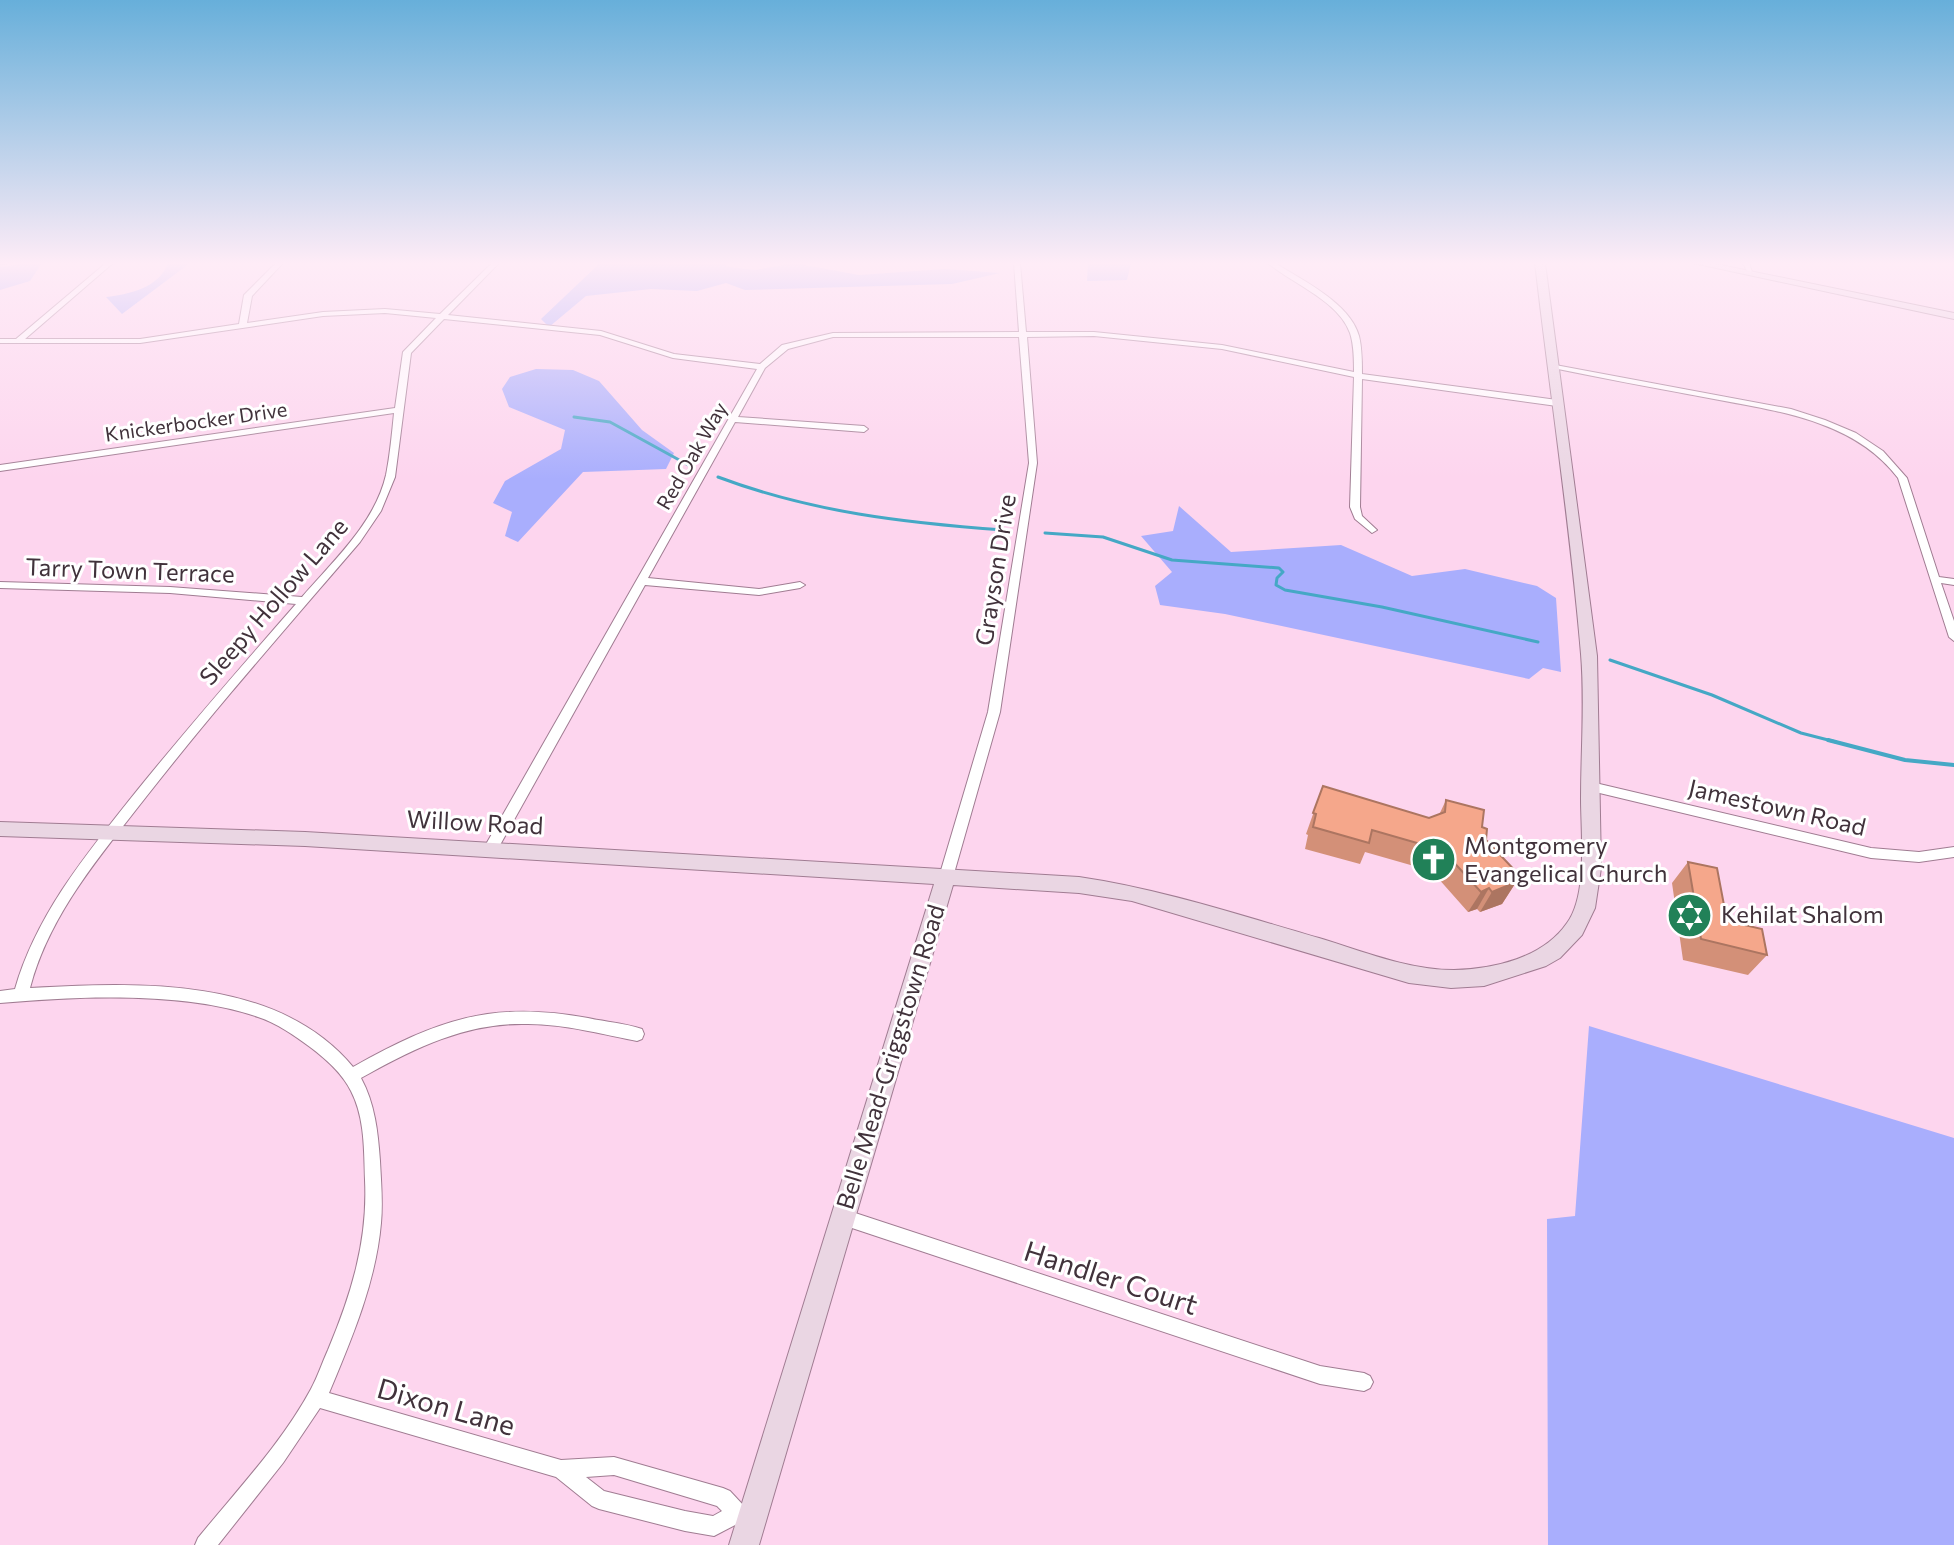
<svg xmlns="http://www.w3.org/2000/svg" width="1954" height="1545" viewBox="0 0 1954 1545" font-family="Commissioner,sans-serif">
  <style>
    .green { fill: #a9aefd }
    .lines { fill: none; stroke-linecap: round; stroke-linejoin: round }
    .stream-far1 { stroke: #45a8c5; stroke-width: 3 }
    .stream { stroke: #45a8c5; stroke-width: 4 }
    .street-casing { stroke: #a07c92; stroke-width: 2 }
    .secondary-casing { stroke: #a07c92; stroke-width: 2 }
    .street { fill: #fff; fill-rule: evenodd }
    .secondary { fill: #ead6e3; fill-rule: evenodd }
    .wall { fill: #d39078 }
    .shaded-wall { fill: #ac7561 }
    .building { fill: #f5a78b; stroke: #ac7561; stroke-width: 2 }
    .labels { text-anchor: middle; stroke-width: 6; stroke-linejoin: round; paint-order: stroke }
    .far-street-label { font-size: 20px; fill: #41323b; stroke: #fff }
    .street-label { font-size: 24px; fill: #41323b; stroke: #fff }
    .poi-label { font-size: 24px; fill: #41323b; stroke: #fff; text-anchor: start }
    .near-street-label { font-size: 28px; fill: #41323b; stroke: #fff }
  </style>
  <rect width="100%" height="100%" fill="#fdd5ee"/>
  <!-- green -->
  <g class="green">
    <polygon points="29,263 42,263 30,281 0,290 0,267"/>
    <path d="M168,263H190L122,314L106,297C130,294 159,288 168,263Z"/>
    <polygon points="600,263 722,263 729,267 755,270 794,263 859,275 945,269 1000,273 952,284 745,290 726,283 697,291 651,289 586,296 549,327 541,319"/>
    <polygon points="1088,263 1131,263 1127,280 1087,281"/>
    <polygon points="536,369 573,370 599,381 642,430 674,453 666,469 583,472 518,542 505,536 512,512 493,503 505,481 561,449 565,430 509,407 502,389 510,377"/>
    <polygon points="1179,506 1231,552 1341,545 1412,576 1465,569 1537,586 1556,598 1561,672 1543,668 1529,679 1225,614 1160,605 1155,586 1172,572 1141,536 1173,531"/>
    <polygon points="1589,1026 1954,1138 1954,1545 1548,1545 1547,1219 1575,1216"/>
  </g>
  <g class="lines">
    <!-- stream-far1 -->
    <g class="stream-far1">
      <polyline points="0,264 7,263"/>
      <polyline points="574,417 610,422 692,467"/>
      <path d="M718,477C811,512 905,523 1004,530"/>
      <polyline points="1045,533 1103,537 1172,560 1279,568 1283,572 1277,578 1276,585 1285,590 1382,607 1538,642"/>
      <polyline points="1610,660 1712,695 1801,733 1836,742"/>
    </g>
    <!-- stream -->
    <polyline class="stream" points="1828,740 1905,760 1954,765"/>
    <defs>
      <g id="street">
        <path d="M106,263H113L25,339H140L239,324L244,295L276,263H283L252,296L247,323L323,312L385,309L440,314L492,263H499L448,315L601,331L674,354L760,364L782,345L833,333L1019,332L1014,263H1020L1026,332H1094L1222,345L1354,372C1354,360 1354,345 1350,333C1339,301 1293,284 1268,263H1275C1302,280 1350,303 1359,336C1362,348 1362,362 1362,374L1557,400L1561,403L1557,406L1362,379L1360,507L1362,516L1377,530L1372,533L1355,519L1350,507L1354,377L1222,349L1094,336L1027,337L1037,463L1000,712L953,877L951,881L946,882L941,881L939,877L988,712L1029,463L1019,337H833L788,349L765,368L738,417L864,426L868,429L864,432L735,422L648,578L759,589L800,582L805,585L800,588L759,595L645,585L495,854H485L484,850L485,846L757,369L673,358L600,335L444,319L411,353L395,477L381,511L360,542C288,626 214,710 146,797C100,856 49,915 30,988C137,982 278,976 353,1067C437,1020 491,1000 588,1018C606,1022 625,1023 642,1029L644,1034L642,1039L637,1041C601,1034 564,1024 528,1024C466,1022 413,1049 361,1078C375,1104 378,1132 380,1161C381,1182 383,1202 381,1223C376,1282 352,1338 329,1393L561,1460L614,1457L723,1488L730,1491L744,1506L759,1511L762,1518L759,1525L752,1528L739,1523L714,1536L685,1531L599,1509L592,1506L556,1477L320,1408L283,1463L218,1545H195L198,1538C237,1490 282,1443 311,1389C318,1376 322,1363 328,1350C351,1295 368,1241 365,1180C364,1151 365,1118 351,1091C342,1073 326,1059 310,1047C295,1036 277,1023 258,1017C186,991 76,996 0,1003V991L15,989C36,916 84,857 131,798C184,732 240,668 296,604L170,593L0,588V582L170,587L302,597C333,561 375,523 386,475C390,455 392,433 394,413L0,471V465L395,408L403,352L436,318L385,313L323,316L140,343H0V339H16ZM614,1475L717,1506L722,1511L713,1516L685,1511L604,1491L586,1477Z"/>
        <polygon points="1743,263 1749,263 1753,275 1749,275"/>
        <path d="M1550,364L1791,409L1825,420L1856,433L1883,451L1907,478L1939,577L1954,579V585L1941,583L1954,621V641L1949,637L1898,478C1852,417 1768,410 1698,396C1650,387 1601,378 1553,368H1550Z"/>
        <polygon points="1591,782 1871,848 1919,852 1954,847 1954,857 1919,862 1871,858 1587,790 1585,787 1587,784"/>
        <polygon points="843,1209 1320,1366 1364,1373 1370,1376 1373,1382 1370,1388 1364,1391 1320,1384 837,1223 835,1217 837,1211"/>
      </g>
      <g id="secondary">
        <path d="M1535,263H1545L1597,656L1601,868L1595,908L1582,935L1560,958L1546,966L1484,986L1451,988L1409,983L1132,901L1079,893L953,885L759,1545H729L934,884L305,846L0,836V822L305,832L1079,877C1161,889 1239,915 1319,938C1362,951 1408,970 1454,970C1494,969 1543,958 1567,923C1588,895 1581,833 1581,799C1581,751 1585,701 1581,654C1570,523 1550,393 1535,263Z"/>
        <polygon points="1693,263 1711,263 1954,313 1954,319"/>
      </g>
    </defs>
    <!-- street casing -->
    <use href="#street" class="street-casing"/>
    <!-- secondary casing -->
    <use href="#secondary" class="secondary-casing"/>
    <!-- street -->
    <use href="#street" class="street"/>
    <!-- secondary -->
    <use href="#secondary" class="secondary"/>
  </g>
  <!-- wall -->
  <g class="wall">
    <polygon points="1323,786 1429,818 1439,815 1446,800 1482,827 1486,840 1520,876 1502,904 1480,912 1477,909 1468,912 1437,877 1420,872 1421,868 1365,852 1360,864 1305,849 1308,835 1306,834"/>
    <polygon points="1688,862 1727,921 1767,955 1748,975 1683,960 1672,883"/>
  </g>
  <!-- shaded-wall -->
  <g class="shaded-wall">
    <polygon points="1520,876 1502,904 1480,912 1492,892 1511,880"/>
    <polygon points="1489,888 1477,909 1468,912 1481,892"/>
  </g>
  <!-- building -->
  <g class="building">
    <polygon points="1323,786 1429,818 1445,812 1446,800 1484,810 1482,827 1487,829 1486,840 1520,876 1511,880 1514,883 1492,892 1489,888 1481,892 1448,856 1431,851 1431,847 1372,830 1369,843 1313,827 1316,814 1313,813"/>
    <polygon points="1688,862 1717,868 1727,921 1762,929 1767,955 1701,939"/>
  </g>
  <!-- sky -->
  <linearGradient id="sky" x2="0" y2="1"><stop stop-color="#67afda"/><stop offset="0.55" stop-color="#feecf7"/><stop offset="1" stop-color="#feecf7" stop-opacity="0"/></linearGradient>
  <rect width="1954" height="479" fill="url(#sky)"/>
  <!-- icons -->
  <defs>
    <symbol id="church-disc" viewBox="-11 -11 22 22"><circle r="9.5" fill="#218158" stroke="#fff"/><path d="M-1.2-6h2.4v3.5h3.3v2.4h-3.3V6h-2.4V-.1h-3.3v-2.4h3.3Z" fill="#fff"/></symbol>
    <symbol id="synagogue-disc" viewBox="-11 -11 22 22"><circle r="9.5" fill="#218158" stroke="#fff"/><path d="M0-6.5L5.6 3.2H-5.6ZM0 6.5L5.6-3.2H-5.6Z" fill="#fff"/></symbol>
  </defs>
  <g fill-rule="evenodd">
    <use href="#church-disc" x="1408" y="834" width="51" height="51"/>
    <use href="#synagogue-disc" x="1664" y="890" width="51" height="51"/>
  </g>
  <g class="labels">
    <!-- far-street labels -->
    <g class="far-street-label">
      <text transform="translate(196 422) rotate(-8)" y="7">Knickerbocker Drive</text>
      <text transform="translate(692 456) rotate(-60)" y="7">Red Oak Way</text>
    </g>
    <!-- street labels -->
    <g class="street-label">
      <text transform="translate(996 570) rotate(-81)" y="8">Grayson Drive</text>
      <text transform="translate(130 571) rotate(2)" y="8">Tarry Town Terrace</text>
      <text transform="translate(274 602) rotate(-49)" y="8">Sleepy Hollow Lane</text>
      <text transform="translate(1777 808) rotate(13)" y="8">Jamestown Road</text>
      <text transform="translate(475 823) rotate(3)" y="8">Willow Road</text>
      <text transform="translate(891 1057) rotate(-73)" y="8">Belle Mead-Griggstown Road</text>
    </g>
    <!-- poi labels -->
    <g class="poi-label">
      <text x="1464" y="854">Montgomery<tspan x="1464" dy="28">Evangelical Church</tspan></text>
      <text x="1721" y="923">Kehilat Shalom</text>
    </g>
    <!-- near-street labels -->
    <g class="near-street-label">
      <text transform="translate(1111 1278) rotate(18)" y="10">Handler Court</text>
      <text transform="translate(446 1407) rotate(16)" y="10">Dixon Lane</text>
    </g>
  </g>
</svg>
